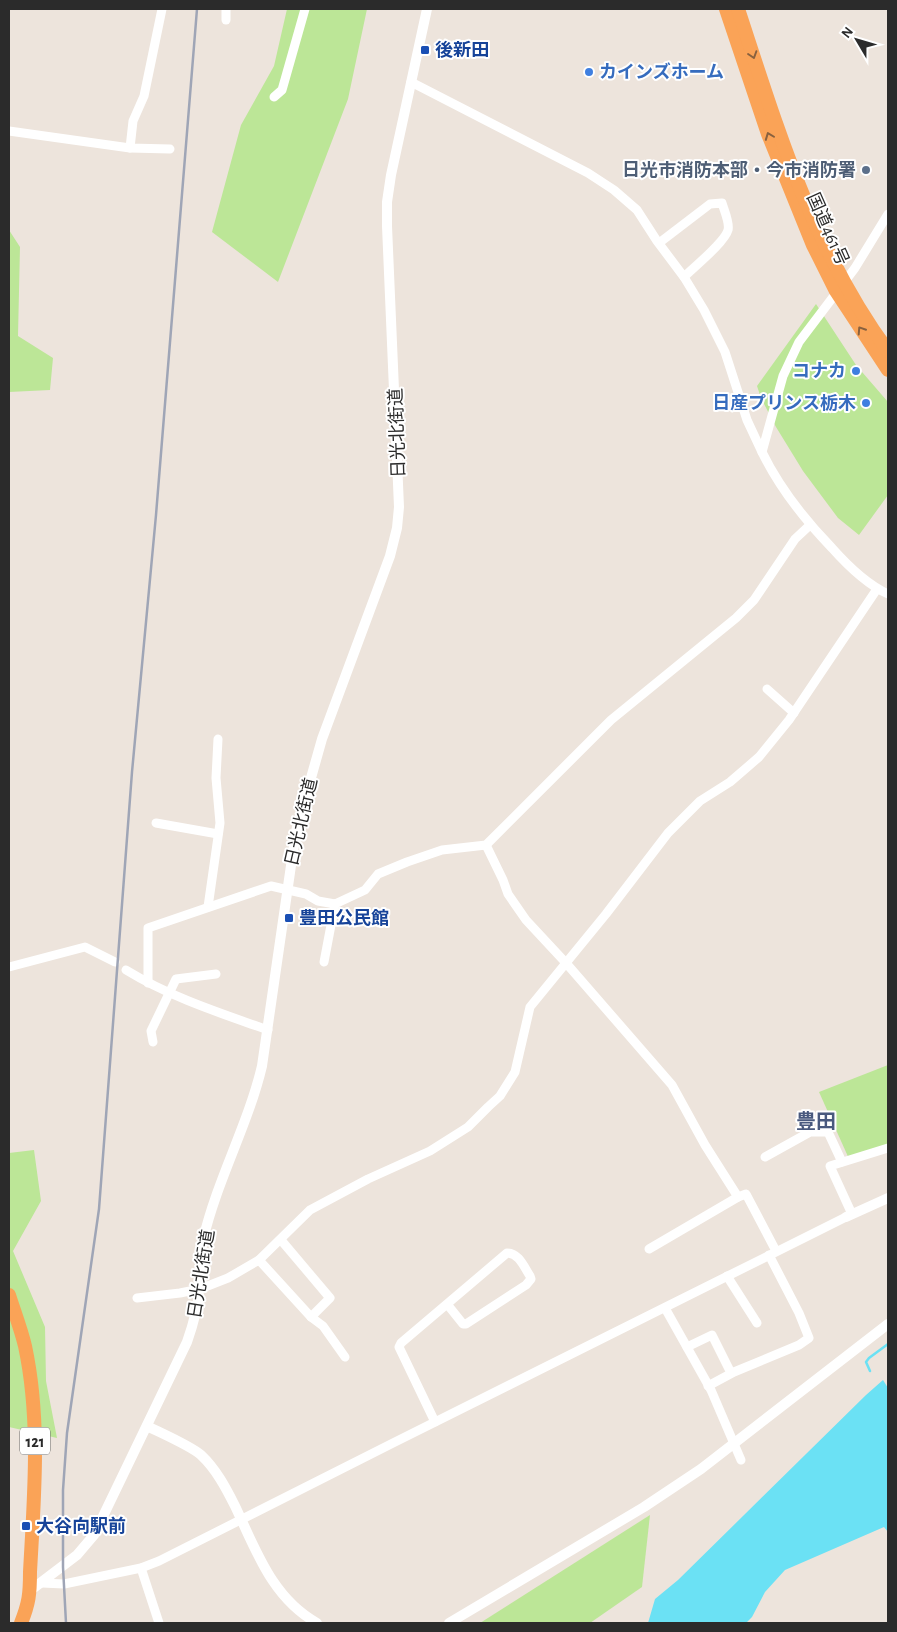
<svg xmlns="http://www.w3.org/2000/svg" width="897" height="1632" viewBox="0 0 897 1632" font-family="'Alegreya Sans','Noto Sans JP',sans-serif">
  <style>
    .green { fill: #bce697 }
    .water { fill: #6be1f4 }
    .lines { fill: none; stroke-linecap: round; stroke-linejoin: round }
    .stream { stroke: #6be1f4; stroke-width: 2.5 }
    .minor { stroke: #fff; stroke-width: 9 }
    .tertiary { stroke: #fff; stroke-width: 10 }
    .trunk { stroke: #faa357; stroke-width: 14 }
    .rail { stroke: #9fa5b6; stroke-width: 2.5 }
    .oneway { stroke: #88613f }
    .transit-dot { fill: #1a4fb4; stroke: #fff; stroke-width: 2 }
    .shop-dot { fill: #3f7fe0; stroke: #fff; stroke-width: 2 }
    .service-dot { fill: #5c6f8a; stroke: #fff; stroke-width: 2 }
    .labels { text-anchor: middle; stroke-width: 4; stroke-linejoin: round; paint-order: stroke }
    .shield { fill: #fff; stroke: #6b6b6b; stroke-width: 1 }
    .shield-label { font-size: 16px; font-weight: bold; fill: #2b2b2b }
    .transit-label { font-size: 18px; font-weight: bold; fill: #164399; stroke: #fff; text-anchor: start }
    .shop-label { font-size: 18px; font-weight: bold; fill: #366cbe; stroke: #fff; text-anchor: end }
    .service-label { font-size: 18px; font-weight: bold; fill: #4e5e75; stroke: #fff; text-anchor: end }
    .street-label { font-size: 18px; fill: #2b2b2b; stroke: #fff }
    .quarter-label { font-size: 20px; font-weight: bold; fill: #49597e; stroke: #fff }
  </style>
  <rect width="100%" height="100%" fill="#ede4dc"/>
  <!-- green -->
  <g class="green">
    <polygon points="287,9 367,9 348,99 278,282 212,232 241,125 274,66"/>
    <polygon points="9,230 20,247 18,336 53,358 50,390 9,392"/>
    <polygon points="816,304 856,365 888,402 888,495 859,535 838,518 803,471 776,427 761,398 757,386"/>
    <polygon points="888,1065 888,1145 850,1161 819,1092"/>
    <polygon points="34,1150 41,1201 13,1251 45,1327 46,1381 57,1438 9,1427 9,1153"/>
    <polygon points="650,1515 642,1587 590,1623 480,1623"/>
  </g>
  <!-- water -->
  <polygon class="water" points="883,1380 888,1388 888,1532 884,1527 785,1570 765,1592 752,1617 746,1623 648,1623 655,1599 678,1580 866,1395"/>
  <g class="lines">
    <!-- stream -->
    <polyline class="stream" points="870,1371 866,1362 869,1358 888,1344"/>
    <!-- minor -->
    <g class="minor">
      <polyline points="226,20 226,9"/>
      <polyline points="411,82 588,173 614,190 637,210 657,241 684,277 704,310 725,352 747,420 762,452"/>
      <polyline points="274,97 282,90 305,9"/>
      <polyline points="9,131 130,148 170,149"/>
      <polyline points="130,148 133,121 144,96 162,9"/>
      <path d="M888,214L855,268L799,342L783,376L762,452C780,489 804,519 832,548C848,566 866,584 888,594"/>
      <path d="M659,243L710,204L722,203C724,210 730,223 728,230C725,242 694,267 684,277"/>
      <polyline points="767,689 794,713"/>
      <polyline points="156,823 218,834"/>
      <polyline points="486,845 503,880 508,894 526,920 566,963 672,1085 705,1145 738,1197 746,1194 776,1251"/>
      <polyline points="208,907 220,823 216,778 218,739"/>
      <polyline points="324,962 335,904"/>
      <polyline points="9,967 85,947 115,962"/>
      <path d="M126,970C170,997 220,1013 268,1030"/>
      <polyline points="148,983 148,928 271,886 306,894 318,901 335,904 365,890 378,874 407,862 442,850 486,845 611,720 736,618 754,600 795,539 810,525"/>
      <polyline points="153,1042 151,1031 176,979 216,974"/>
      <polyline points="765,1157 810,1132 828,1132 842,1162"/>
      <polyline points="852,1214 830,1166 888,1148"/>
      <polyline points="281,1240 330,1298 311,1317"/>
      <polyline points="649,1249 738,1197"/>
      <polyline points="259,1260 311,1317 323,1326 345,1357"/>
      <polyline points="727,1276 757,1323"/>
      <polyline points="137,1298 180,1293 200,1289 228,1278 259,1260 310,1210 368,1179 430,1151 468,1127 488,1107 500,1096 515,1072 530,1007 606,914 668,833 700,801 730,782 759,757 789,720 877,589"/>
      <polyline points="665,1308 711,1390 741,1460"/>
      <polyline points="687,1347 712,1335 731,1373"/>
      <polyline points="708,1386 734,1372 799,1345 809,1338 799,1313 769,1255"/>
      <path d="M435,1422L399,1347L401,1343L507,1253C519,1253 524,1267 530,1276L531,1279L526,1285L466,1324H463L447,1304"/>
      <polyline points="141,1568 159,1623"/>
      <polyline points="42,1583 64,1584 141,1568 159,1561 393,1443 846,1217"/>
    </g>
    <!-- tertiary -->
    <g class="tertiary">
      <polyline points="846,1217 888,1198"/>
      <path d="M147,1426C161,1433 191,1446 201,1455C216,1469 226,1488 235,1506C256,1550 272,1598 317,1623"/>
      <path d="M31,1590L77,1555L94,1535L187,1342C193,1325 198,1308 199,1290C201,1273 199,1257 203,1240C217,1180 248,1125 262,1066L296,831L322,739L390,556L397,528L399,507L387,226V202L391,175L427,9"/>
      <polyline points="449,1623 644,1507 701,1469 888,1324"/>
    </g>
    <!-- trunk -->
    <g class="trunk">
      <polyline points="726,9 768,134 813,245 836,291 888,370"/>
      <path d="M738,9C777,127 813,250 888,351"/>
      <path d="M9,1295C14,1311 21,1329 25,1346C41,1421 34,1497 30,1572C30,1594 29,1603 21,1623"/>
    </g>
    <!-- rail -->
    <polyline class="rail" points="66,1623 63,1567 63,1490 67,1433 99,1209 132,772 156,515 197,9"/>
  </g>
  <!-- one-way arrows -->
  <defs><path id="oneway-chevron" d="M-2-3.5L2.5 0L-2 3.5" fill="none" stroke-width="1.6" stroke-linecap="round" stroke-linejoin="round" transform="scale(1.25)"/></defs>
  <g class="oneway">
    <use href="#oneway-chevron" transform="translate(753 55) rotate(72)"/>
    <use href="#oneway-chevron" transform="translate(769 136) rotate(-111)"/>
    <use href="#oneway-chevron" transform="translate(861 330) rotate(-123)"/>
  </g>
  <!-- markers -->
  <g class="transit-dot">
    <rect x="420" y="45" width="10" height="10" rx="2.5"/>
    <rect x="284" y="913" width="10" height="10" rx="2.5"/>
    <rect x="21" y="1521" width="10" height="10" rx="2.5"/>
  </g>
  <g class="shop-dot">
    <circle cx="589" cy="72" r="5"/>
    <circle cx="856" cy="371" r="5"/>
    <circle cx="866" cy="403" r="5"/>
  </g>
  <circle class="service-dot" cx="866" cy="170" r="5"/>
  <g class="labels">
    <!-- shield labels -->
    <rect class="shield" x="20" y="1427.5" width="30" height="27" rx="4"/>
    <g class="shield-label">
      <text x="35" y="1447">121</text>
    </g>
    <!-- transit labels -->
    <g class="transit-label">
      <text x="435" y="56">後新田</text>
      <text x="299" y="924">豊田公民館</text>
      <text x="36" y="1532">大谷向駅前</text>
    </g>
    <!-- shop labels -->
    <g class="shop-label">
      <text x="599" y="78" text-anchor="start">カインズホーム</text>
      <text x="846" y="377">コナカ</text>
      <text x="856" y="409">日産プリンス栃木</text>
    </g>
    <!-- service labels -->
    <g class="service-label">
      <text x="856" y="176">日光市消防本部・今市消防署</text>
    </g>
    <!-- street labels -->
    <g class="street-label">
      <text transform="translate(828 229) rotate(66)" y="6">国道461号</text>
      <text transform="translate(397 433) rotate(-92)" y="6">日光北街道</text>
      <text transform="translate(301 822) rotate(-77)" y="6">日光北街道</text>
      <text transform="translate(201 1274) rotate(-81)" y="6">日光北街道</text>
    </g>
    <!-- quarter labels -->
    <g class="quarter-label">
      <text x="816" y="1128">豊田</text>
    </g>
  </g>
  <!-- border -->
  <rect width="897" height="1632" fill="none" stroke="#2b2b2b" stroke-width="20"/>
  <!-- north arrow -->
  <g transform="translate(857 40) rotate(308)" stroke="#ffffff" stroke-width="4" paint-order="stroke">
  <path d="M0-4L9 19L0 12L-9 19Z" fill="#2b2b2b"/>
  <text y="-8" font-size="14" font-weight="bold" text-anchor="middle" fill="#2b2b2b">N</text>
  </g>
</svg>
